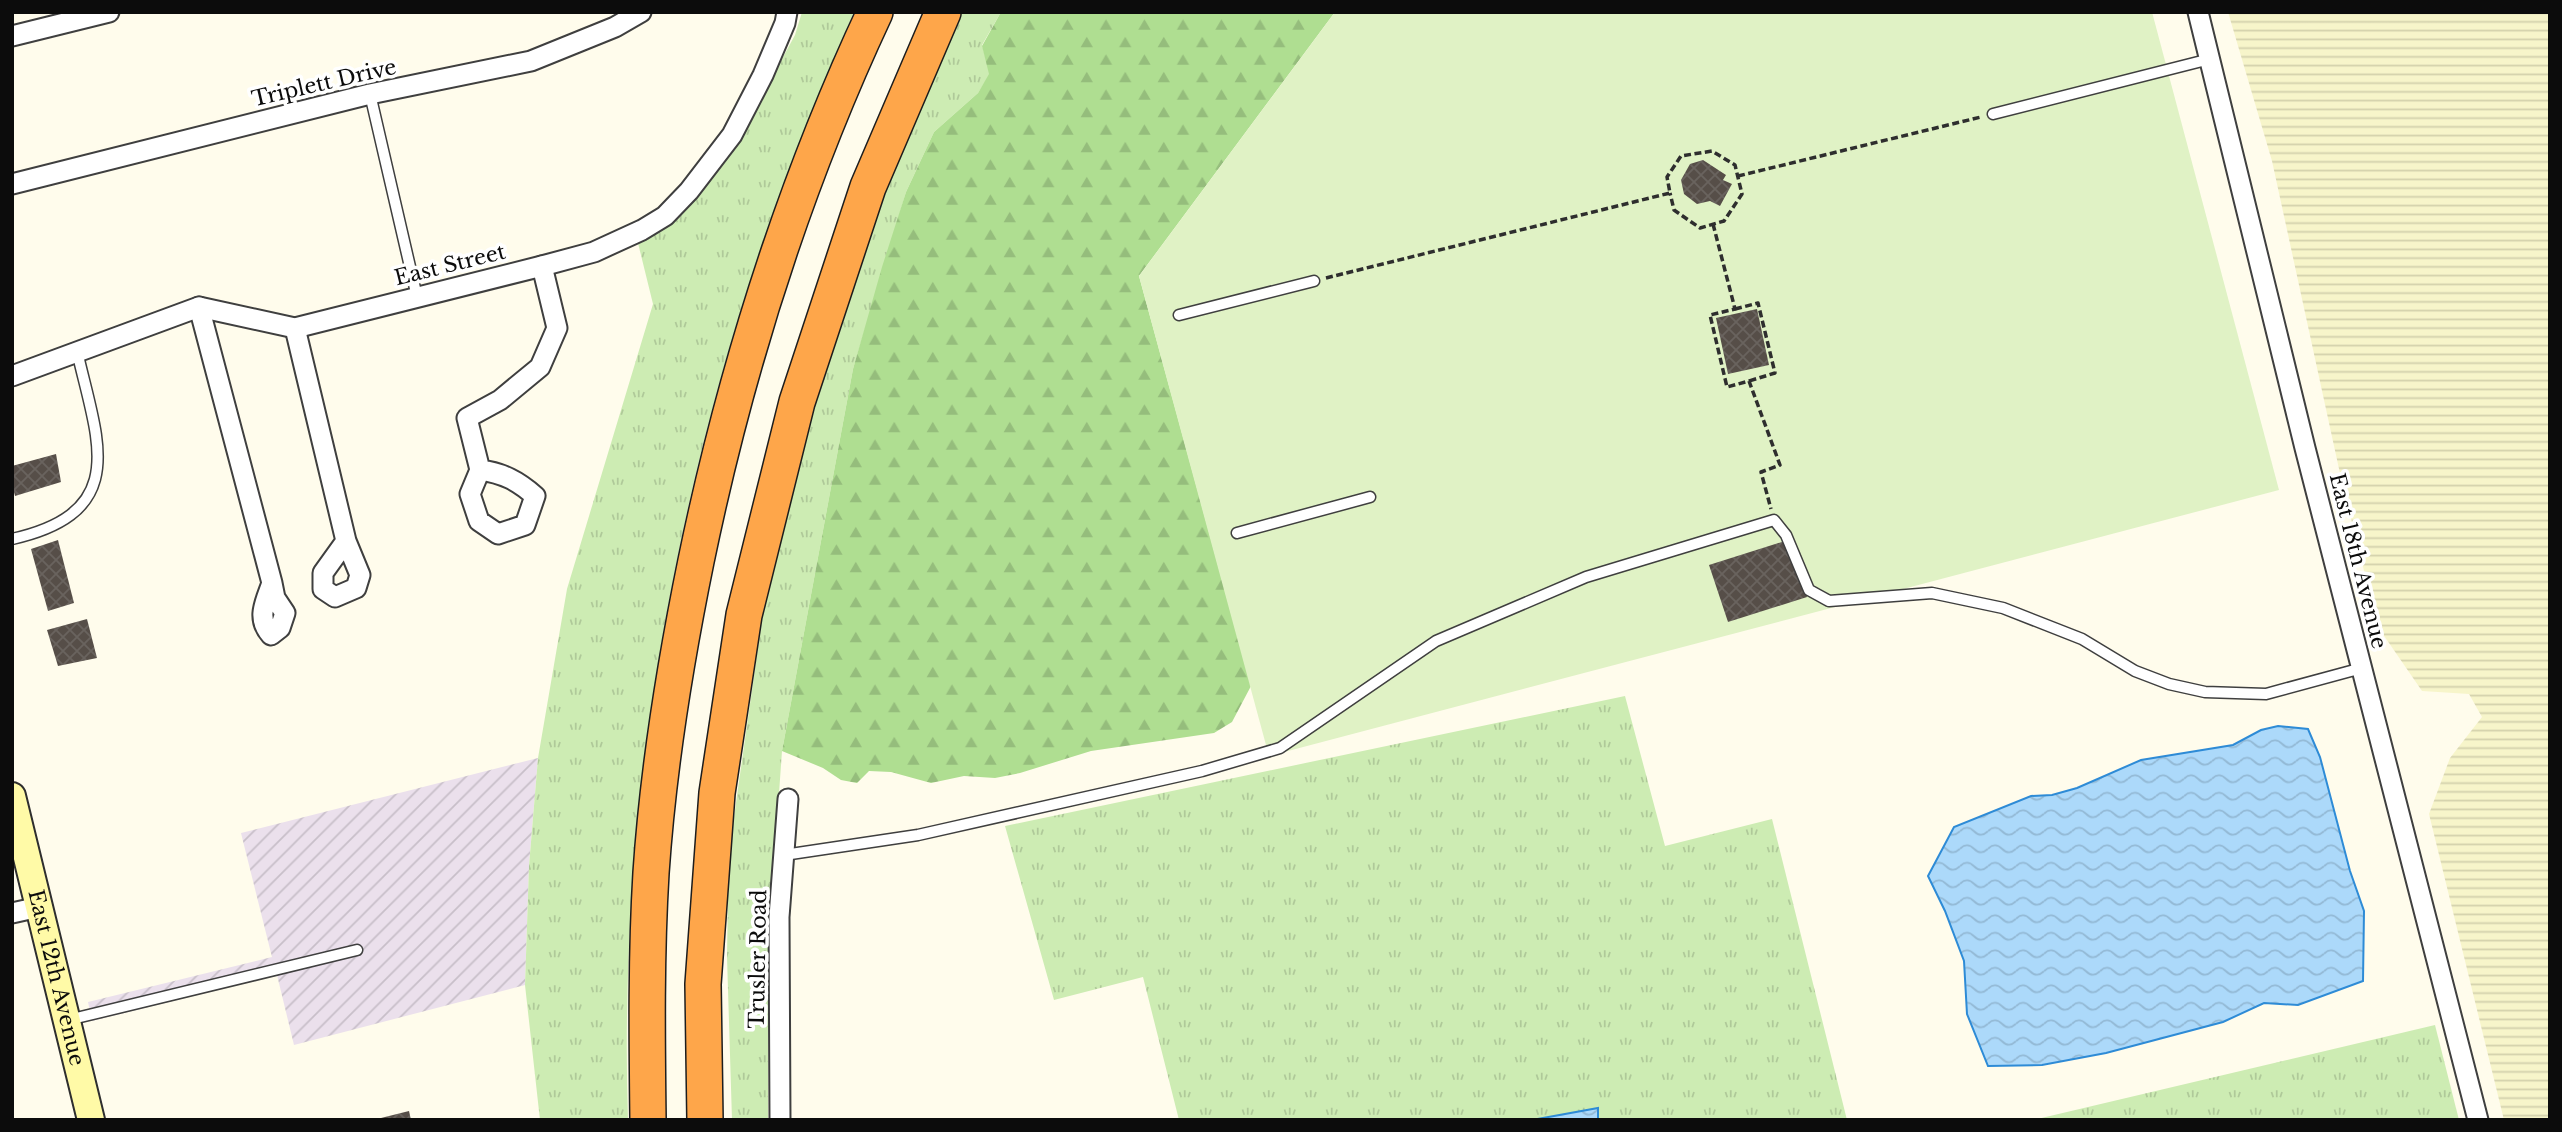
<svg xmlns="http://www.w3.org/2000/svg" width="2562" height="1132" viewBox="0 0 2562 1132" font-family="'Libre Baskerville',serif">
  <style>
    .industrial { fill: url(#industrial-furrows) }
    .farmland { fill: url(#farmland-rules) }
    .grass { fill: url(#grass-tufts) }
    .forest { fill: url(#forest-firs) }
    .pitch { fill: #e0f2c5 }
    .water { fill: url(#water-waves); stroke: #2e8bd6; stroke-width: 2 }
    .building { fill: url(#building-cross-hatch) }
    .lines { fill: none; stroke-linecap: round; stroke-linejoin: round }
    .lane-casing { stroke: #3f3f3f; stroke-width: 13 }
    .street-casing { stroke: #3f3f3f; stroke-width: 23 }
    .secondary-casing { stroke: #2e2e2e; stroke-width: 30 }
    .highway-casing { stroke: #1d1d1d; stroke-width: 38 }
    .path { stroke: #2e2e2e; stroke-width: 3.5; stroke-dasharray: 7 3.5; stroke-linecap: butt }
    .lane { stroke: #fff; stroke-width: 10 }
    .street { stroke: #fff; stroke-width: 19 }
    .secondary { stroke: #fffaa7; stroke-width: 26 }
    .highway { stroke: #fea64a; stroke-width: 35 }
    .labels { text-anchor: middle; stroke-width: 7; stroke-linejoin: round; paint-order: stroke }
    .street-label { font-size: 21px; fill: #0c0c0c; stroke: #fff }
  </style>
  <defs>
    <pattern id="industrial-furrows" width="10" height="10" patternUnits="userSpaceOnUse" patternTransform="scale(1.75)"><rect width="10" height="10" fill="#ebe0ec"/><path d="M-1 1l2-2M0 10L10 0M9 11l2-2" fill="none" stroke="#c8bfc9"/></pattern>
    <pattern id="farmland-rules" width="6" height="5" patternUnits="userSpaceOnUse" patternTransform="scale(1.75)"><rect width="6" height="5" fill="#f7f5ca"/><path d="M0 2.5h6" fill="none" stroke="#d3d1ac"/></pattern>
    <pattern id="grass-tufts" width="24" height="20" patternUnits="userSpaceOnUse" patternTransform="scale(1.75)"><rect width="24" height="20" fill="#cdecb3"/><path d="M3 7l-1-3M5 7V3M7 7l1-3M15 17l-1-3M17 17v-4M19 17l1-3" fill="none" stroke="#afc999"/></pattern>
    <pattern id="forest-firs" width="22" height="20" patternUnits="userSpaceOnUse" patternTransform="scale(1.75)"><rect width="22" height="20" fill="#afde91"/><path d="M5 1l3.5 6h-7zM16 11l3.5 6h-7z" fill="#95bd7c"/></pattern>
    <pattern id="water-waves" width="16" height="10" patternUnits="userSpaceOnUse" patternTransform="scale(1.75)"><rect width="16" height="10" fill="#acd9fa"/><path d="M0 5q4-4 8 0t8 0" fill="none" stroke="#93b9d5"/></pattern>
    <pattern id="building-cross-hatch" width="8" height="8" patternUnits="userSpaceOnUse" patternTransform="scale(1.75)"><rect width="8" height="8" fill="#564e48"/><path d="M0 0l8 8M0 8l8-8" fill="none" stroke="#69635e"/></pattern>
  </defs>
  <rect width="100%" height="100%" fill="#fffcec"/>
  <!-- industrial -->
  <polygon class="industrial" points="538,758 529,866 525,985 294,1045 277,975 92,1021 88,1002 272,957 241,833"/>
  <!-- farmland -->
  <polygon class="farmland" points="2228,12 2550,12 2550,1120 2504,1120 2429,814 2450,758 2482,717 2469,694 2422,691 2378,627 2341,478 2272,161"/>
  <!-- grass -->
  <g class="grass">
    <path d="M802,12H854C824,82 794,153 769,225C670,506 618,822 628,1120H540L525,985L529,866L538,758L567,589L653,304L638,243L674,219L702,189L729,157L795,35Z"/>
    <polygon points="959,12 1001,12 982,45 990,74 978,93 934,132 906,192 853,369 782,751 772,892 768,1033 768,1120 732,1120 727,957 728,889 733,824 765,598 816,391 894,162"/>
    <polygon points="1625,696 1665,846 1772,819 1847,1120 1179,1120 1143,977 1054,1000 1005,826"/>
    <polygon points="2435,1025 2459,1120 2033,1120"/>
  </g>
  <!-- forest -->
  <polygon class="forest" points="1001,12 1335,12 1139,276 1251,686 1232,722 1214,733 1091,751 1020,773 995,778 964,776 931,783 891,772 869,771 857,783 841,780 823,768 782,751 853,369 882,267 906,192 934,132 978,93 989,74 982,46"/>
  <!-- pitch -->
  <polygon class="pitch" points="1335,12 2152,12 2279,490 1269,756 1139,276"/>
  <!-- water -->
  <g class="water">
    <polygon points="2278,726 2308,729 2320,757 2350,871 2364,911 2363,981 2298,1005 2264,1003 2223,1022 2106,1053 2042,1065 1988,1066 1967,1014 1964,961 1945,911 1928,876 1954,827 2031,796 2052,795 2077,788 2141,760 2233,745 2261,730"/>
    <polygon points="1598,1108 1598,1120 1532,1120"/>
  </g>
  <!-- building -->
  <g class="building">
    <polygon points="1703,160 1726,175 1723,180 1732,184 1720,206 1710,201 1697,204 1684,194 1681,180 1690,164"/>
    <polygon points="1757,309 1769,365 1728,374 1716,318"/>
    <polygon points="56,454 61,482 15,496 12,484 12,466"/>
    <polygon points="58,540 74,603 48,611 31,549"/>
    <polygon points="1788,540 1807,597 1728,622 1709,565"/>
    <polygon points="87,619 97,658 58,666 47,630"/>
    <polygon points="409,1111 411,1120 377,1120 377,1119"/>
  </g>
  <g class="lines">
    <defs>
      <g id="lane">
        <polyline points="370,94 417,297"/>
        <polyline points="1993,114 2210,59"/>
        <polyline points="1179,315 1314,281"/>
        <polyline points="1237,533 1370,497"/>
        <path d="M12,539C132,512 97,440 77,351"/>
        <polyline points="784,855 918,835 1202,771 1280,748 1436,641 1586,577 1774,520 1786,535 1809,590 1829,601 1932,593 2003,608 2082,639 2135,671 2169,684 2205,692 2266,694 2362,668"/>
        <polyline points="68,1020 357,950"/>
      </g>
      <g id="street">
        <polyline points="2198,12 2305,448 2478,1120"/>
        <polyline points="12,36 109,12"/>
        <polyline points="12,184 370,94 531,61 615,27 641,12"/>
        <path d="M199,307L272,583L275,598L285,613L280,628L271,635C256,618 265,603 272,583"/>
        <polyline points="295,328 346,541 323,573 323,589 335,597 356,588 360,575 346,541"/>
        <polyline points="12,376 199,307 295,328 542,266 594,252 642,230 665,216 689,191 732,135 763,75 785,23 787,12"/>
        <path d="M480,470C503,473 518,481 535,496L525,525L498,534L479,521L470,494L480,470L467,418L500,400L540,367L557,328L542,266"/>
        <polyline points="12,913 39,907"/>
        <polyline points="780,1120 779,917 788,799"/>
      </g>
      <g id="secondary">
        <path id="s1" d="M12,796L91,1120"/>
      </g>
      <g id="highway">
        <path d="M648,1120C647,1037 646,955 651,873C658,769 675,664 696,561C735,372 793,187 875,12"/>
        <polyline points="705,1120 703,984 717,793 744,615 797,402 868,187 943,12"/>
      </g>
    </defs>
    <!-- lane casing -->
    <use href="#lane" class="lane-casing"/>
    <!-- street casing -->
    <use href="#street" class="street-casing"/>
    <!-- secondary casing -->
    <use href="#secondary" class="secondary-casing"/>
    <!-- highway casing -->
    <use href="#highway" class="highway-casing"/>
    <!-- path -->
    <g class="path">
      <polyline points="1738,176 1981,117"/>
      <polyline points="1713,224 1735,309 1710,315 1727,387 1749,381 1780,465 1761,472 1771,509"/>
      <polyline points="1326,278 1670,193 1667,177 1681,156 1712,151 1735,165 1742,194 1724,221 1700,228 1674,210 1670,193"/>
      <polyline points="1735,309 1758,303 1775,373 1749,381"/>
    </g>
    <!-- lane -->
    <use href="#lane" class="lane"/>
    <!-- street -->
    <use href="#street" class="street"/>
    <!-- secondary -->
    <use href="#secondary" class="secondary"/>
    <!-- highway -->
    <use href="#highway" class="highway"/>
  </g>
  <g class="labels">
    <!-- street labels -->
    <g class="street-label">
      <text transform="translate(324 83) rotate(-13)" y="7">Triplett Drive</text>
      <text transform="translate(450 265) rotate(-14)" y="7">East Street</text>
      <text transform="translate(2358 561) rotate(76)" y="7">East 18th Avenue</text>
      <text transform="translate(758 959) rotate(-89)" y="7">Trusler Road</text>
      <text dy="7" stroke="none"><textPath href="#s1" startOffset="187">East 12th Avenue</textPath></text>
    </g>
  </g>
  <!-- border -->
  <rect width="2562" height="1132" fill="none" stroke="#0c0c0c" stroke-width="28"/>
</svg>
